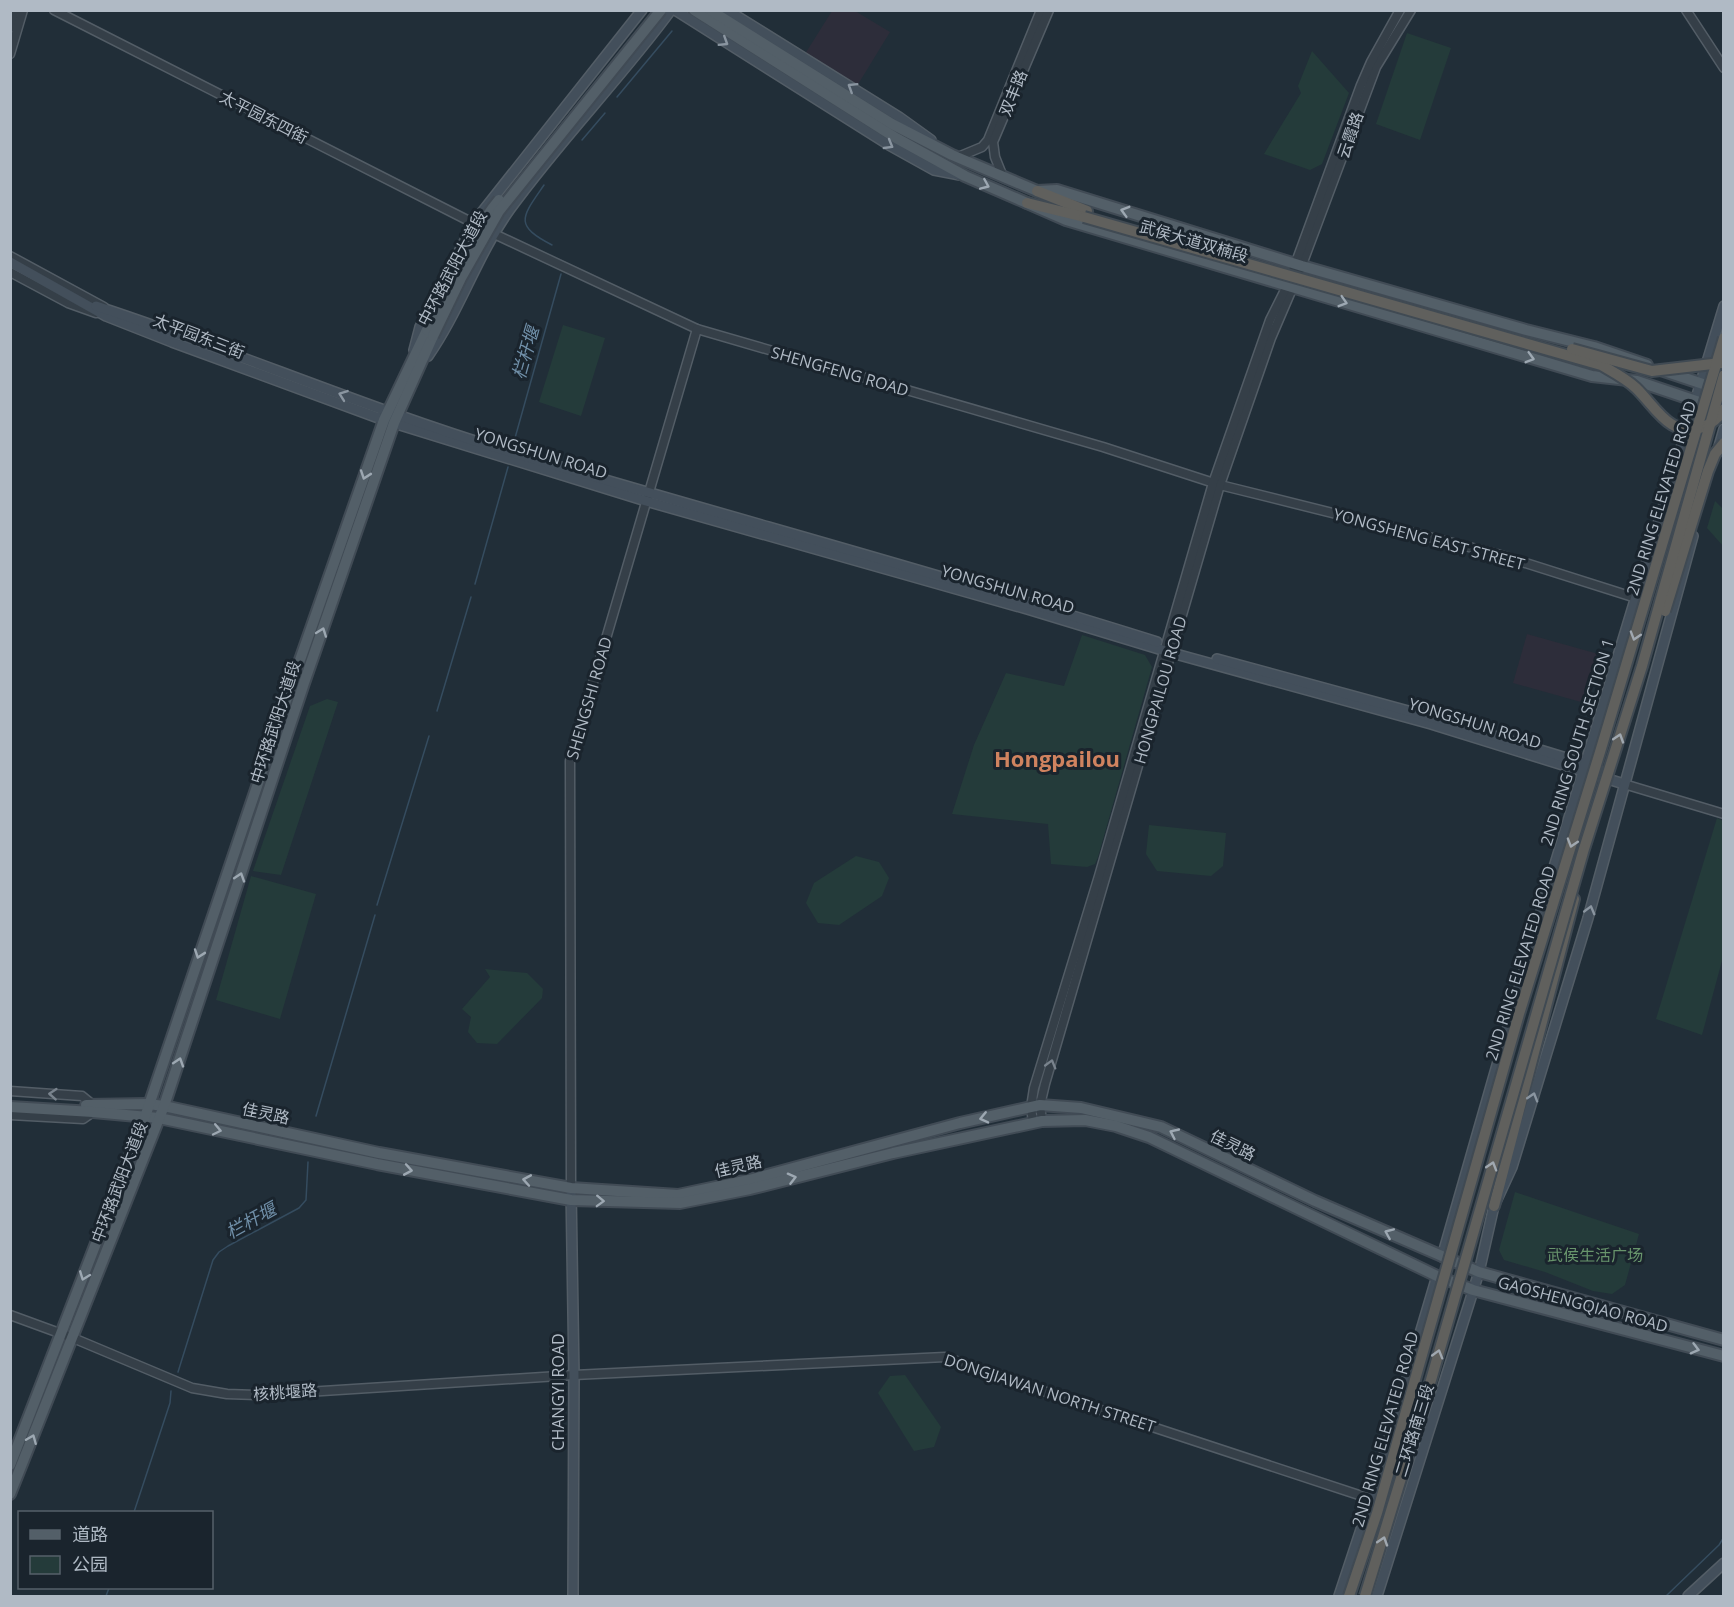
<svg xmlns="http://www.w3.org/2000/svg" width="1734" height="1607" viewBox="0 0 1734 1607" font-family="'Open Sans','Noto Sans SC',sans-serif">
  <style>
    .medical { fill: #2d2d3a }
    .green { fill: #243b3a }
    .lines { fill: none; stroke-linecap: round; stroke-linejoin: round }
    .stream { stroke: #354c5f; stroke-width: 1.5 }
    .tertiary-casing { stroke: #535d66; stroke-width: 11 }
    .secondary-casing { stroke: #535d66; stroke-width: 12 }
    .primary-casing { stroke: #414b55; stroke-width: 14 }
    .trunk-casing { stroke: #404a53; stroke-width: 14 }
    .tertiary { stroke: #353f48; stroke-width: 8 }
    .secondary { stroke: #434f5b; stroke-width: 9 }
    .primary { stroke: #535f68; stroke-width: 10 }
    .trunk { stroke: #60605d; stroke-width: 10 }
    .primary-bridge-casing { stroke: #414b55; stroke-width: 14; stroke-linecap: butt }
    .trunk-bridge-casing { stroke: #404a53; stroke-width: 14; stroke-linecap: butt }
    .primary-bridge { stroke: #535f68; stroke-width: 10 }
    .trunk-bridge { stroke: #60605d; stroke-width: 10 }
    .oneway { stroke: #8a95a0 }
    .oneway2 { stroke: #9da8b2 }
    .oneway3 { stroke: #a0a8b0 }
    .oneway4 { stroke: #79838d }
    .labels { text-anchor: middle; stroke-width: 6; stroke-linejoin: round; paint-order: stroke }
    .street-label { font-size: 16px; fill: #b0bac5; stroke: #1a242d }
    .park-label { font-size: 16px; fill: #68956c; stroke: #1a242d }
    .water-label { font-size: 18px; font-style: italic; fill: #708fa8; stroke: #1a242d }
    .district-label { font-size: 22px; font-weight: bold; fill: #d0835f; stroke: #1a242d }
  </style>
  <rect width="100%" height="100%" fill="#212e38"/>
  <!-- medical -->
  <g class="medical">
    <polygon points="832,11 855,11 890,32 857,86 805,54"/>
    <polygon points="1527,634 1602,655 1588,704 1513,683"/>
  </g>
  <!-- green -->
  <g class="green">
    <polygon points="1407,33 1451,48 1420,140 1376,124"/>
    <polygon points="1312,51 1349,93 1322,164 1310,170 1264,154 1301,93 1298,86"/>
    <polygon points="563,325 605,338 581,416 539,402"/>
    <polygon points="1715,501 1723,509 1723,546 1707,528"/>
    <polygon points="1082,635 1145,655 1152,667 1098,857 1095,864 1087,867 1051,864 1048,824 952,814 974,745 1006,673 1064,686"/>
    <polygon points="327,699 338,702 281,875 253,871 310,706"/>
    <polygon points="1717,818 1723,821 1723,957 1702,1035 1656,1019"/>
    <polygon points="1149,825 1226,833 1223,866 1211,876 1157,871 1146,854"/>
    <polygon points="856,856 879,862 889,878 882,896 839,925 818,923 806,903 814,883"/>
    <polygon points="251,876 316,894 280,1019 216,1000"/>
    <polygon points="485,969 527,973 543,989 542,998 497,1044 477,1043 468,1032 471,1017 462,1009 490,977"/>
    <polygon points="1515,1192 1639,1234 1625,1285 1612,1294 1593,1291 1545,1272 1504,1260 1499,1250"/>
    <polygon points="905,1375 941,1427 934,1447 914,1451 878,1393 890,1376"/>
  </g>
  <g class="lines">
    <!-- stream -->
    <g class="stream">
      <polyline points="617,97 672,31"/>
      <polyline points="582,140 605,113"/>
      <path d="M544,185C522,217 513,225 552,245"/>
      <polyline points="515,438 561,274"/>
      <polyline points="475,584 508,467"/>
      <polyline points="437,711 471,597"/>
      <polyline points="377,905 429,736"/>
      <polyline points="316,1116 375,915"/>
      <polyline points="178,1372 213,1260 219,1252 228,1246 299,1208 306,1200 308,1162"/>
      <polyline points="134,1512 170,1403 171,1391"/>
      <polyline points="106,1596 109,1588"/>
      <polyline points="1666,1596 1719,1545 1724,1537"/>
    </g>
    <defs>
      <g id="tertiary">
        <polyline points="54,10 479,226"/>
        <polyline points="1686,10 1724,68"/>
        <polyline points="10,28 15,10"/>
        <polyline points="10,54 23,10"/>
        <polyline points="958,157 982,147 988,140 1041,10"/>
        <polyline points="1003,177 995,157 993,142 1049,10"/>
        <polyline points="490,232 697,329 1103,447 1220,485 1497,554 1636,598"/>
        <polyline points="10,256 104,307"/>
        <polyline points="1300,270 1376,67 1411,10"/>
        <polyline points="10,272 68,303 96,313"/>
        <polyline points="1624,784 1724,814"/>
        <polyline points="10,1091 82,1096 93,1105"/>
        <polyline points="10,1115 83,1119 93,1112"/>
        <polyline points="1042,1121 1040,1105 1045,1084 1220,485 1271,338 1295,282"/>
        <polyline points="1033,1123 1031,1107 1034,1088 1099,876 1213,483 1270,320 1288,284 1361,85 1371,62 1400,10"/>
        <polyline points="571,1188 570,761 697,329"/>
        <polyline points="10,1315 73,1338 192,1388 227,1394 260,1395 574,1375 945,1357 1022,1384 1371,1499"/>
      </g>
      <g id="secondary">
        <polyline points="675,10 889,145 934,170 960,175"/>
        <polyline points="727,10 899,117 931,140"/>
        <polyline points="10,262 106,316 172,342 384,420 646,501 1027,609 1172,653 1431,724 1624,784"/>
        <path d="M96,306C234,351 368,409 507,451C724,516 942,574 1157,642"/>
        <polyline points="414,350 420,327 475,221 642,10"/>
        <path d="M428,356C460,310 477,255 510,209C560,140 620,79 671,10"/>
        <polyline points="1718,450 1724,429"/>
        <polyline points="1217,659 1445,721 1586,764 1600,771"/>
        <polyline points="571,1188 574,1375 573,1596"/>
        <polyline points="1442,1257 1548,887 1724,306"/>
        <polyline points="1339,1596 1371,1499 1437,1276"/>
        <polyline points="1377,1596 1479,1272 1494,1206 1512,1167 1588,918 1693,536"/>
        <polyline points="1688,1596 1724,1563"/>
      </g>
      <g id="primary">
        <polyline points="694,10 896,138 965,176 1066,220 1592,376 1637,381 1723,410"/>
        <polyline points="710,10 892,124 952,155 1037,191 1057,190 1302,266 1526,330 1594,347 1647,365"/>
        <polyline points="1661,370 1718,389"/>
        <polyline points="86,1105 148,1104 164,1106 379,1153 571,1188 678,1195 749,1180 960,1123 1040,1105 1081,1108 1161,1127 1315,1201 1479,1272 1724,1340"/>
        <polyline points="10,1107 93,1112 159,1118 377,1164 571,1200 680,1203 750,1189 893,1153 1042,1121 1085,1120 1116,1126 1149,1137 1437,1276 1473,1290 1724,1356"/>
        <polyline points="10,1465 145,1117 293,680 384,420 427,330"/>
        <polyline points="10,1494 164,1106 304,683 394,423 433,336"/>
      </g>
      <g id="trunk">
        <polyline points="1037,191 1087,211"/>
        <polyline points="1027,203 1084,217"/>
        <polyline points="1494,1206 1574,899"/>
      </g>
    </defs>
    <!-- tertiary casing -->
    <use href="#tertiary" class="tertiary-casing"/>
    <!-- secondary casing -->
    <use href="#secondary" class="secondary-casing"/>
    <!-- primary casing -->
    <use href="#primary" class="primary-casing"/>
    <!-- trunk casing -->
    <use href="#trunk" class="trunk-casing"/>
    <!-- tertiary -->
    <use href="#tertiary" class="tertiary"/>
    <!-- secondary -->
    <use href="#secondary" class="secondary"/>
    <!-- primary -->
    <use href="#primary" class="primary"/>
    <!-- trunk -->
    <use href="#trunk" class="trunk"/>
    <defs>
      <g id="primary-bridge">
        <path d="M454,277C467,250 480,223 499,200"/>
        <polyline points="427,330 443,299"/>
        <polyline points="433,336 461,278 499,211 661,10"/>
      </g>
      <g id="trunk-bridge">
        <path d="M1084,217L1601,365C1613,372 1625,378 1636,388C1656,407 1670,439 1703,427C1711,424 1719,417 1724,409"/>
        <polyline points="1572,349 1652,371 1721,363"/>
        <polyline points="1665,611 1708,471 1715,454 1724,443"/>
        <polyline points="1349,1596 1377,1513 1519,1014 1600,752 1724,338"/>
        <polyline points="1365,1596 1431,1380 1583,852 1642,666 1724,375"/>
      </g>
    </defs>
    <!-- primary-bridge casing -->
    <use href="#primary-bridge" class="primary-bridge-casing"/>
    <!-- trunk-bridge casing -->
    <use href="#trunk-bridge" class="trunk-bridge-casing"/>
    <!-- primary-bridge -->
    <use href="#primary-bridge" class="primary-bridge"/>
    <!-- trunk-bridge -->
    <use href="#trunk-bridge" class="trunk-bridge"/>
  </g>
  <!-- one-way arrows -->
  <defs><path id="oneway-chevron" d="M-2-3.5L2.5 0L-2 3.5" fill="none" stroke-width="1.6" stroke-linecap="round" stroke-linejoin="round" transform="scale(1.5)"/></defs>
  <g class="oneway">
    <use href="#oneway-chevron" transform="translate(724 42) rotate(32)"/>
    <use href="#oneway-chevron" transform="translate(852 87) rotate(-148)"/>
    <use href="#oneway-chevron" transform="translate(889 145) rotate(30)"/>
    <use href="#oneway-chevron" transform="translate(343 395) rotate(-160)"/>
    <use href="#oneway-chevron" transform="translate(1590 910) rotate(-75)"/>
    <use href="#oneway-chevron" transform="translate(1533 1097) rotate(-73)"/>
  </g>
  <g class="oneway2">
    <use href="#oneway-chevron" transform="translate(985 185) rotate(23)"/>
    <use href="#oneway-chevron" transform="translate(1125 211) rotate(-164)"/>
    <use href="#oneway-chevron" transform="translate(1343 302) rotate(17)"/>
    <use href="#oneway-chevron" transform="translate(1530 358) rotate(16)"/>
    <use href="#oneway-chevron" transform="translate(365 475) rotate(109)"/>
    <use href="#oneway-chevron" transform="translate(322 632) rotate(-70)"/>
    <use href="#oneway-chevron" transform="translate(240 877) rotate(-72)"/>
    <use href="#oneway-chevron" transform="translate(199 954) rotate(109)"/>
    <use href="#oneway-chevron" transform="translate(179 1062) rotate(-72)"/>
    <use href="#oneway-chevron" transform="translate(984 1118) rotate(167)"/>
    <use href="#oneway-chevron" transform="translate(217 1130) rotate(12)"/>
    <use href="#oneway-chevron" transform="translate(1174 1133) rotate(-155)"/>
    <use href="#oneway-chevron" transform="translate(408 1170) rotate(10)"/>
    <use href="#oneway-chevron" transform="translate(792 1178) rotate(-14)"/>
    <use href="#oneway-chevron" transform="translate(527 1180) rotate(-170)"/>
    <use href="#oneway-chevron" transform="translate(600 1201) rotate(2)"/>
    <use href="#oneway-chevron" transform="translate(1389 1233) rotate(-157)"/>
    <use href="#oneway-chevron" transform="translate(84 1276) rotate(111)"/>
    <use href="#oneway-chevron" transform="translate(1695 1349) rotate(15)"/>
    <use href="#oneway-chevron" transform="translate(32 1439) rotate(-68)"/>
  </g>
  <g class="oneway3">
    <use href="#oneway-chevron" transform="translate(1635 636) rotate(107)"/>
    <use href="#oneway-chevron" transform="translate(1619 738) rotate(-72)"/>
    <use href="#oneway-chevron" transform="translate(1572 843) rotate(107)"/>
    <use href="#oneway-chevron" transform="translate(1492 1166) rotate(-73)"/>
    <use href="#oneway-chevron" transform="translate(1438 1354) rotate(-74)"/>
    <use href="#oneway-chevron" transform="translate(1383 1541) rotate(-72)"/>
  </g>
  <g class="oneway4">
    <use href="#oneway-chevron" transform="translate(1051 1064) rotate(-74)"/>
    <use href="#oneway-chevron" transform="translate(53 1094) rotate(-176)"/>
  </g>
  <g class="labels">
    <!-- street labels -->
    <g class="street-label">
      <text transform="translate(1013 93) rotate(-68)" y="6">双丰路</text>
      <text transform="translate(264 117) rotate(27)" y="6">太平园东四街</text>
      <text transform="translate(1350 135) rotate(-71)" y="6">云霞路</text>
      <text transform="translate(1194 241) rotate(16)" y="6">武侯大道双楠段</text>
      <text transform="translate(452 268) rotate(-62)" y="6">中环路武阳大道段</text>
      <text transform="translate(199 336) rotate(21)" y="6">太平园东三街</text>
      <text transform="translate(840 371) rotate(16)" y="6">SHENGFENG ROAD</text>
      <text transform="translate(541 453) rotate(17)" y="6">YONGSHUN ROAD</text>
      <text transform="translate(1661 498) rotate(-73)" y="6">2ND RING ELEVATED ROAD</text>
      <text transform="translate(1429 539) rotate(15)" y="6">YONGSHENG EAST STREET</text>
      <text transform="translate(1008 589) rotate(16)" y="6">YONGSHUN ROAD</text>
      <text transform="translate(1160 690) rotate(-74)" y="6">HONGPAILOU ROAD</text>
      <text transform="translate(589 698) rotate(-74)" y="6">SHENGSHI ROAD</text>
      <text transform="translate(275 722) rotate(-72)" y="6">中环路武阳大道段</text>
      <text transform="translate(1475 723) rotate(17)" y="6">YONGSHUN ROAD</text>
      <text transform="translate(1577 742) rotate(-73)" y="6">2ND RING SOUTH SECTION 1</text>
      <text transform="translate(1520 963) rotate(-73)" y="6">2ND RING ELEVATED ROAD</text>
      <text transform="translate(266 1113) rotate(12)" y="6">佳灵路</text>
      <text transform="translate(1233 1145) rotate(26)" y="6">佳灵路</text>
      <text transform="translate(738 1166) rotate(-13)" y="6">佳灵路</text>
      <text transform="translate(119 1182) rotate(-69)" y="6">中环路武阳大道段</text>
      <text transform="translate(1583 1304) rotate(15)" y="6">GAOSHENGQIAO ROAD</text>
      <text transform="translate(285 1392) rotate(-4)" y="6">核桃堰路</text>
      <text transform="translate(558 1392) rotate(-90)" y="6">CHANGYI ROAD</text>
      <text transform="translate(1050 1393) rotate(18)" y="6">DONGJIAWAN NORTH STREET</text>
      <text transform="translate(1385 1429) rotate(-74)" y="6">2ND RING ELEVATED ROAD</text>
      <text transform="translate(1414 1430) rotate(-73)" y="6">二环路南三段</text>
    </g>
    <!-- park labels -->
    <g class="park-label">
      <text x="1595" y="1261">武侯生活广场</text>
    </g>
    <!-- water labels -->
    <g class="water-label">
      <text transform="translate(526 353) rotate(-74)" y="6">栏杆堰</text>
      <text transform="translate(251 1221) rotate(-29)" y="6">栏杆堰</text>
    </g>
    <!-- district labels -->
    <g class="district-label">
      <text x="1057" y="767">Hongpailou</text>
    </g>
  </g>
  <!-- border -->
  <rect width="1734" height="1607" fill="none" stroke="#b0bac5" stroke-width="24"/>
  <!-- legend -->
  <rect x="18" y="1511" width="195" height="78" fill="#1a242d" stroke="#56606a" stroke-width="1.5"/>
  <rect x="30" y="1530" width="30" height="9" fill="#535f68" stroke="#56606a" stroke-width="1.5"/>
  <text x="72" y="1541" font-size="18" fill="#b0bac5">道路</text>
  <rect x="30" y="1556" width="30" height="18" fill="#243b3a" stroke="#56606a" stroke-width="1.5"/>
  <text x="72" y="1571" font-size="18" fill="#b0bac5">公园</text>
</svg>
